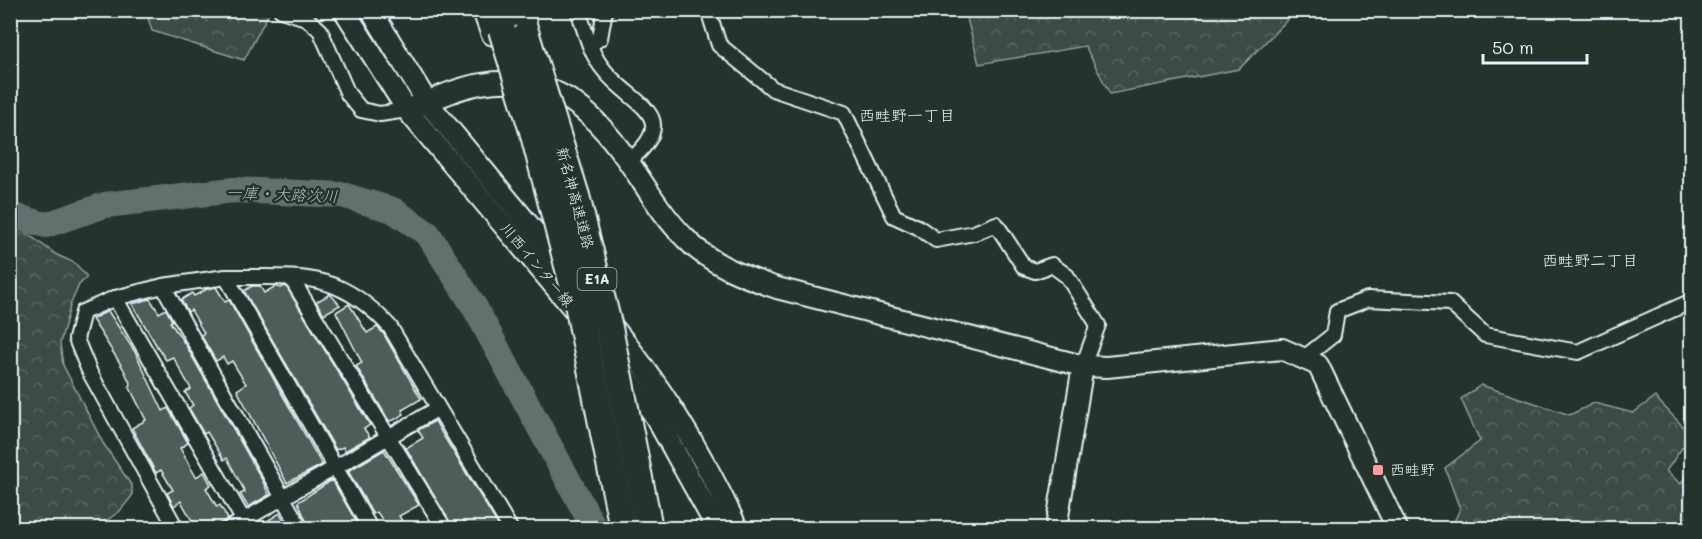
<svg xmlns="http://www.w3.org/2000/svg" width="1702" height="539" viewBox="0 0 1702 539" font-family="Mali,'Klee One',sans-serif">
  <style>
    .forest { fill: url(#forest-crowns); stroke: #939ea0; stroke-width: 1.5 }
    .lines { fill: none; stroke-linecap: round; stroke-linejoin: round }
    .river { stroke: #636f6d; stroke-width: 26 }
    .building { fill: #505c59; stroke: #e8f1f8; stroke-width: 1.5 }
    .street-casing { stroke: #e8f1f8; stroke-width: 18 }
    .secondary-casing { stroke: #e8f1f8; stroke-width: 24 }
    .highway-casing { stroke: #e8f1f8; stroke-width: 30 }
    .street { stroke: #26332d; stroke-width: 14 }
    .secondary { stroke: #26332d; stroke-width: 20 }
    .highway { stroke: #26332d; stroke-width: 26 }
    .highway-bridge-casing { stroke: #e8f1f8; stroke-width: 30; stroke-linecap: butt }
    .highway-bridge { stroke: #26332d; stroke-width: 26 }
    .poi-dot { fill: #ff9aa2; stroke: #26332d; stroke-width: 2 }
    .labels { text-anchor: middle; stroke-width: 5; stroke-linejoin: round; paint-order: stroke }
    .shield { fill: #26332d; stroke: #aeb8bb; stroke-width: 1.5 }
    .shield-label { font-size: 14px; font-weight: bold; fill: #e8f1f8 }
    .street-label { font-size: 15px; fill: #e8f1f8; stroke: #26332d }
    .poi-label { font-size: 15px; fill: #e8f1f8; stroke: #26332d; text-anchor: start }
    .neighbourhood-label { font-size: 16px; fill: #e8f1f8; stroke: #26332d }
    .water-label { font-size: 16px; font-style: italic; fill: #b3bdc0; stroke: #26332d }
  </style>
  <defs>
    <pattern id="forest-crowns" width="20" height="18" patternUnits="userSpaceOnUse" patternTransform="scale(1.5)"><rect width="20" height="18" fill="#3e4b47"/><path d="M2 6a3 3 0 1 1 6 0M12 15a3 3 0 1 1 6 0" fill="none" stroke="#5a6562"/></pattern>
  </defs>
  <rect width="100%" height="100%" fill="#26332d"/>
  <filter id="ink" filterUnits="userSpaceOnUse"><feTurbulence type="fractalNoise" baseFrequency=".0167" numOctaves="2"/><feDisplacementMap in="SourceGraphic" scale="12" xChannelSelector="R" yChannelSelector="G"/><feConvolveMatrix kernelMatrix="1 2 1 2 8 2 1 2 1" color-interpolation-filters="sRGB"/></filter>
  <g filter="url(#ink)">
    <!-- forest -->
    <g class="forest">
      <polygon points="146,11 146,10 270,11 244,60 152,31"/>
      <polygon points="965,11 965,10 1296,11 1239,69 1110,94 1085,46 979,64"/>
      <polygon points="10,227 22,230 57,255 75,263 87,277 79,285 71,303 60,343 63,365 103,443 132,486 132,496 119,512 95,528 11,528"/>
      <polygon points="1481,385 1570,415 1594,403 1633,413 1655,397 1691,435 1666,471 1681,484 1691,466 1691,528 1451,528 1460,509 1445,468 1480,441 1461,399"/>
    </g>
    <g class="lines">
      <!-- river -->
      <polyline class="river" points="10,215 46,225 105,205 234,190 342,195 393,210 428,234 474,306 594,528"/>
    </g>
    <!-- building -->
    <g class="building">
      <polygon points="252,286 260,286 264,293 276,286 280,288 286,286 370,425 364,429 370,437 345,451 343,447 336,450 244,291"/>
      <polygon points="216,287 225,302 229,300 322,465 287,483 237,390 246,384 232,361 227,364 223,357 216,361 201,335 204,333 191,310 188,312 181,300 192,293 194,296 207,289"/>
      <polygon points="330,294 340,305 324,314 316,302"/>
      <polygon points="150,299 159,313 166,309 172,321 170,322 185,344 261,478 269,495 248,507 240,494 245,492 227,458 224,460 207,432 204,434 189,408 193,405 185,392 191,389 173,357 166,360 158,348 132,304"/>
      <polygon points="349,304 367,333 377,327 383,333 421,399 402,410 404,414 394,420 389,421 356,366 362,363 336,312"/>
      <polygon points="108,311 135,352 163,411 168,408 188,443 180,448 196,477 204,472 211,485 206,488 217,507 220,505 228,519 211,528 196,528 181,501 174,506 167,493 173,490 161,470 156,473 132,428 146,420 129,386 131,385 123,368 92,319"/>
      <polygon points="435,421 443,435 500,528 453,528 406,448 423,438 418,430"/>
      <polygon points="384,450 419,505 399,516 406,528 388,528 377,512 373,514 348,471"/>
      <polygon points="332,480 357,523 348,528 309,528 298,502"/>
      <polygon points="280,513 287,526 290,528 271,528 267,521"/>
    </g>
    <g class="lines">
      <defs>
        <g id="street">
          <polyline points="281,10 306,18 320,30 348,94 361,110 380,114 407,110"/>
          <path d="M578,10C585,30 590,54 604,70C631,105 685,115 628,162"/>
          <polyline points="708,10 719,45 773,89 844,113 894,216 918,227 936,240 974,233 996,224 1024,267 1035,271 1052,265 1067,276 1098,325 1083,366"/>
          <polyline points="590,45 600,38 605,10"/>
          <polyline points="226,277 163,286 115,298 248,528"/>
          <polyline points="291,278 444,528"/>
          <polyline points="163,286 300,528"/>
          <polyline points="115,298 83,312 76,339 90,373 176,528"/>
          <polyline points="1304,358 1333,335 1337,311 1368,299 1450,303 1485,335 1578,352 1692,301"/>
          <polyline points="230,528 437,409"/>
          <path d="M370,528L226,277C299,278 336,268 390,327L510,528"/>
        </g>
        <g id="secondary">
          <polyline points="344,10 407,110 577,313"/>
          <polyline points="371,10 427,102 567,271"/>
          <path d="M407,110C430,101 456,88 481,84C551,72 591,108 628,161C647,188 662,215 685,238C709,264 745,277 777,288L1083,366L1107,367L1282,349L1318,365L1397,528"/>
          <path d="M609,322C660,384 704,455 737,528"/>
          <polyline points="619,367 655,416 717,528"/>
          <polyline points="1056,528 1083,366"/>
        </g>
        <g id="highway">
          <polyline points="486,10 494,32"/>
          <polyline points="519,10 526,35"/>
        </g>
      </defs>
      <!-- street casing -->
      <use href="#street" class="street-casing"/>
      <!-- secondary casing -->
      <use href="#secondary" class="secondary-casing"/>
      <!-- highway casing -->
      <use href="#highway" class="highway-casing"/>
      <!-- street -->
      <use href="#street" class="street"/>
      <!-- secondary -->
      <use href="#secondary" class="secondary"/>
      <!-- highway -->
      <use href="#highway" class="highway"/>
      <defs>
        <g id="highway-bridge">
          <polyline points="502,30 533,131 578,304 623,528"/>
          <polyline points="526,35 576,196 609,328 649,528"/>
        </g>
      </defs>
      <!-- highway-bridge casing -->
      <use href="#highway-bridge" class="highway-bridge-casing"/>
      <!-- highway-bridge -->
      <use href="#highway-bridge" class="highway-bridge"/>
    </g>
  </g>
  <!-- markers -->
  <rect class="poi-dot" x="1372" y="464" width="12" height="12" rx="3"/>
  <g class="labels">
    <!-- shield labels -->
    <rect class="shield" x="577.5" y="268" width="39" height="22" rx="4.5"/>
    <g class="shield-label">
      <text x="597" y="284">E1A</text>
    </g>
    <!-- street labels -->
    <g class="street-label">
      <text transform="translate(575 198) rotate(75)" y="5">新名神高速道路</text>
      <text transform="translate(537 265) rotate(50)" y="5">川西インター線</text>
    </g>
    <!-- poi labels -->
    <g class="poi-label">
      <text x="1390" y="475">西畦野</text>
    </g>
    <!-- neighbourhood labels -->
    <g class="neighbourhood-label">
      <text x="907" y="121">西畦野一丁目</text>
      <text x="1590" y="266">西畦野二丁目</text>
    </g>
    <!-- water labels -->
    <g class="water-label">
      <text transform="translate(282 194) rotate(2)" y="6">一庫・大路次川</text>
    </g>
  </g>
  <!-- margin -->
  <rect width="1702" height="539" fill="none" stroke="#26332d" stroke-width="36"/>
  <rect x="18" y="18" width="1666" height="503" fill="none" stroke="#e8f1f8" stroke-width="2" filter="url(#ink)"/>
  <!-- scale -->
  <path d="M1483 54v9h104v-9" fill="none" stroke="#e8f1f8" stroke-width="3"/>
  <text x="1492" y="54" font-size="18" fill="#e8f1f8" stroke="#26332d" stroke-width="4.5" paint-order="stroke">50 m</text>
</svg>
